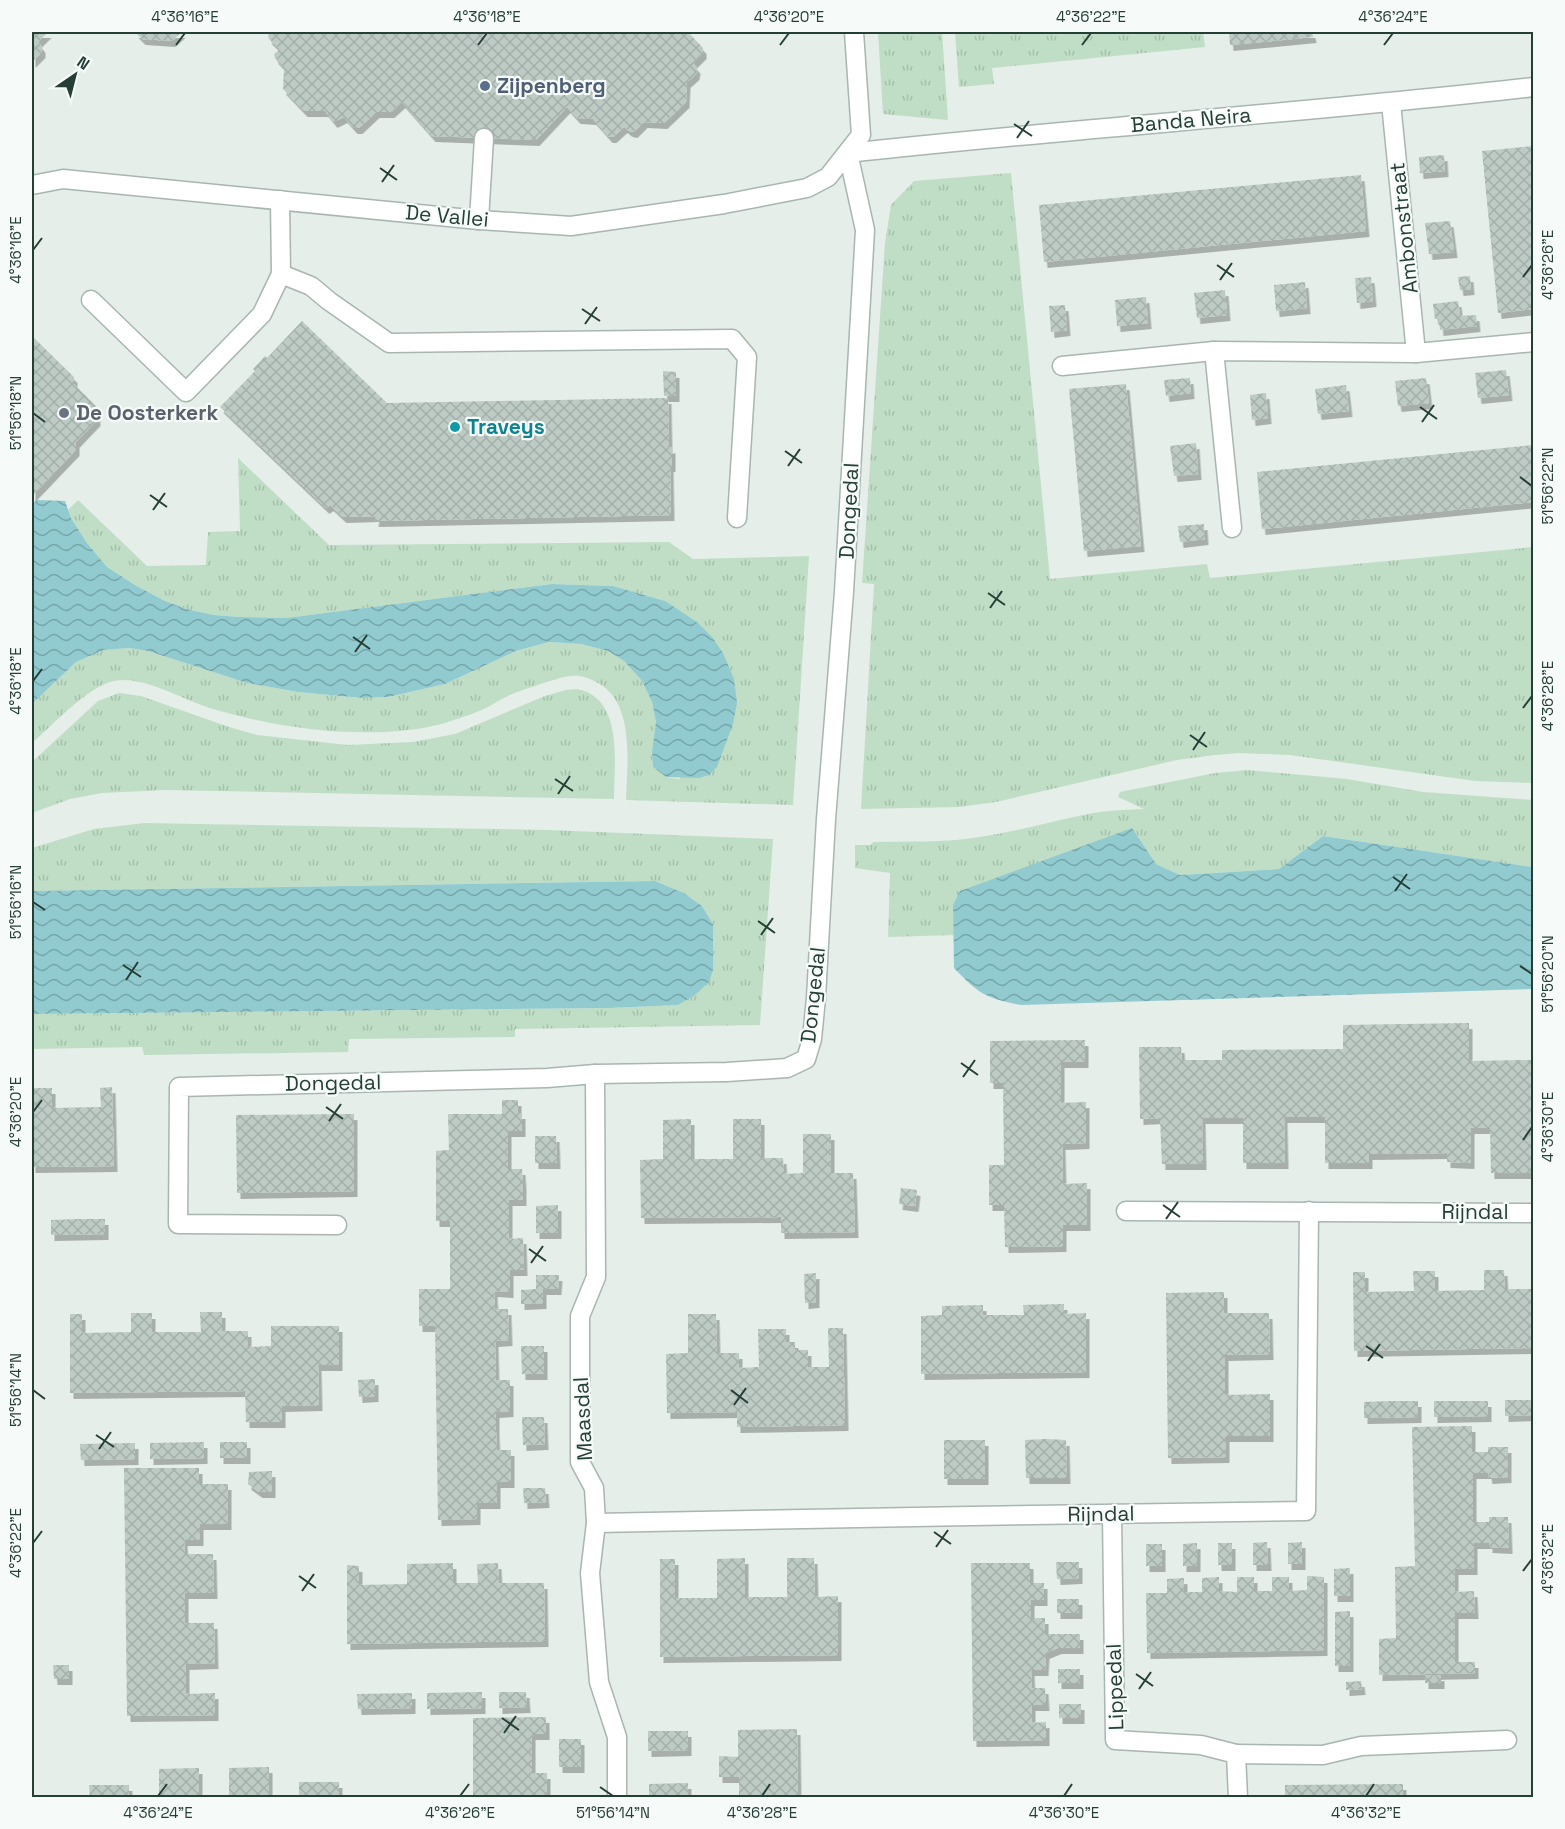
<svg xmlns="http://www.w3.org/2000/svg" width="1565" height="1829" viewBox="0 0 1565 1829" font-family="'Space Grotesk',sans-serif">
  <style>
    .grass { fill: url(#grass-tufts) }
    .water { fill: url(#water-waves) }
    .building { fill: url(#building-cross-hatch); filter: url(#shadow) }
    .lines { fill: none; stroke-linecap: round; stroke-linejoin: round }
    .lane-casing { stroke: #a8b6b0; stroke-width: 21 }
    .street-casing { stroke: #a8b6b0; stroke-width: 21 }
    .lane { stroke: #fff; stroke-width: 18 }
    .street { stroke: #fff; stroke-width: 18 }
    .ticks { fill: none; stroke: #253f36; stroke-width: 2 }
    .service-dot { fill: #5c6f8a; stroke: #f6faf8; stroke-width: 2 }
    .worship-dot { fill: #6b7280; stroke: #f6faf8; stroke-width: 2 }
    .culture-dot { fill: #0f9aa8; stroke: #f6faf8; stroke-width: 2 }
    .labels { text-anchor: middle; stroke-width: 4.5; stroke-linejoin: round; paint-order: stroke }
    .service-label { font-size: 21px; font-weight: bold; fill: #4e5e75; stroke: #f6faf8; text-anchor: start }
    .street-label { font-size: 21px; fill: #253f36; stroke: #f6faf8 }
    .worship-label { font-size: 21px; font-weight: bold; fill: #5b616d; stroke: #f6faf8; text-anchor: start }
    .culture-label { font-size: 21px; font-weight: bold; fill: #0d838f; stroke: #f6faf8; text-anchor: start }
    .neatline { fill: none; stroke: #253f36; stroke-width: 2 }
    .ticks-label { font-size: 15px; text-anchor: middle; fill: #253f36 }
  </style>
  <defs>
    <pattern id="grass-tufts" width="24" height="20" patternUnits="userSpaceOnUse" patternTransform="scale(1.5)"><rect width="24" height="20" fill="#c0dec5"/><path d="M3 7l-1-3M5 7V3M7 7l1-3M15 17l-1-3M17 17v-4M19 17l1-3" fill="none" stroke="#a5c0aa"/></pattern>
    <pattern id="water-waves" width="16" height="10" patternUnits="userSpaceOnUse" patternTransform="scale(1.5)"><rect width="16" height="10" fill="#91cbd0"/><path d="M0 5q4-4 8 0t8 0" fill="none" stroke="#76a6aa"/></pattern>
    <pattern id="building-cross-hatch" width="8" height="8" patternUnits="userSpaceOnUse" patternTransform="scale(1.5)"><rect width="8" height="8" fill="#becbc5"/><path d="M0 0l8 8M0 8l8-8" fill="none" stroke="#a3afaa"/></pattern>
    <filter id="shadow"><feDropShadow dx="3.5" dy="6" stdDeviation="0" flood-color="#0004"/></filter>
  </defs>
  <rect width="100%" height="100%" fill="#e5eee9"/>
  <!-- grass -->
  <g class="grass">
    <polygon points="878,32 942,32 948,120 883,114"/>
    <polygon points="955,32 1203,32 1205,47 992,68 994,84 959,87"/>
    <polygon points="1011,173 1050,579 1207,564 1210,578 1533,547 1533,783 1475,781 1290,755 1239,753 1215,755 1177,760 996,802 959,807 861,809 874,584 862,583 885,243 891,205 914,181"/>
    <path d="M238,458L329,545L669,542L693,559L809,556L793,805L626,800C627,763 636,699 594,681C588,678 580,675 572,676C565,676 557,679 550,681C538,685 524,689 512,694C502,698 493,705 484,709C474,713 464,717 454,720C432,728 406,731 383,732C325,734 268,725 213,709C184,701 144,675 114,681C88,686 52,726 32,743V704L76,662L104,650L129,648L148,651L247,683L298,692L362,698L388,697L445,684L516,651L549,642L581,644L608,651L624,661L642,681L652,702L656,722L652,751L653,767L666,777L680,779L665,601L613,586L552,584L286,618L240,617L214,615L186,609L163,600L135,585L107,567L87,543L71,518L68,510L78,500L147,566L206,565L208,532L240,531Z"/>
    <path d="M577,689C624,698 614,763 614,799L165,790L102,793L70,799L32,813V762L98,701L119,693L141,696L229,727L257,735L348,745L413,742L455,734L545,696L566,690Z"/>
    <path d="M1247,770L1347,779L1423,792L1533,800V867L1323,836L1279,869L1180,875L1156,864L953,905L954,935L888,937L890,873L855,868V845H871L873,842C908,841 944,843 979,837C1016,832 1052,821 1088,814C1107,810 1125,810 1144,809L1118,797L1120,792L1215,773Z"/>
    <polygon points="144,823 549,830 773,839 760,1025 515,1029 515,1037 349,1039 348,1052 144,1055 142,1047 32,1049 32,1014 610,1008 678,1005 694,996 713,924 702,906 684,893 655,881 32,891 32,848 94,829"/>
  </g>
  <!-- water -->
  <g class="water">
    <polygon points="37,500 65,501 71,518 87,543 107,567 135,585 163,600 186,609 214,615 240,617 286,618 552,584 613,586 665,601 697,622 712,637 723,653 734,679 737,703 733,724 717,767 709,775 699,778 666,777 653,767 652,751 656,722 652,702 642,681 624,661 608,651 581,644 549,642 516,651 445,684 388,697 362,698 298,692 247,683 148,651 129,648 104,650 76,662 32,704 32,504"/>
    <path d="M1132,828L1156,864L1180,875L1279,869L1323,836L1533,867V989L1021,1005C985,998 979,994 954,968L953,905L960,891Z"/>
    <polygon points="655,881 684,893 702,906 713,924 713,970 709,982 694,996 678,1005 610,1008 32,1014 32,891"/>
  </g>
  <!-- building -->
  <g class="building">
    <polygon points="32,32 48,32 38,42 42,47 42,52 32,62"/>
    <polygon points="135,32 182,32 172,41 142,39"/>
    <polygon points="272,32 688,32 703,48 703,53 693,63 697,68 696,74 687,82 686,102 664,123 644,122 634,132 629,131 624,127 613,137 609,137 593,119 577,118 567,107 536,140 432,136 402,102 391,112 376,112 359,128 354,128 344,117 334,122 325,111 304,111 283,89 284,68 275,58 274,54 280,49 269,39 268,35"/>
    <polygon points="1229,32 1312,32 1313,37 1230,45"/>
    <polygon points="1533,146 1533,309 1498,313 1482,151"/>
    <polygon points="1444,155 1445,171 1420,173 1419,157"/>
    <polygon points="1361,175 1366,231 1044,262 1039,205"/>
    <polygon points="1450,221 1454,252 1429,254 1425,223"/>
    <polygon points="1470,276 1471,289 1460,290 1458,277"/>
    <polygon points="1371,277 1373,301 1357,303 1355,278"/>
    <polygon points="1305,282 1307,308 1276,311 1274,285"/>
    <polygon points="1225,290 1227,315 1197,318 1194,293"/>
    <polygon points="1146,297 1148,323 1117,326 1115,300"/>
    <polygon points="1458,301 1460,316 1476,315 1477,326 1440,330 1439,319 1435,319 1433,304"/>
    <polygon points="1065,305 1067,330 1051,332 1049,306"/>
    <polygon points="302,321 387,403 668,398 669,448 672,447 672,466 670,466 671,515 375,521 376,516 343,517 330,505 326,508 220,407 255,371 253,369 265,356 267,358"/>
    <polygon points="32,336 74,377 74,384 96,406 97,420 76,442 76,450 32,496"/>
    <polygon points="1506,370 1509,395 1478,398 1475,373"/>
    <polygon points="663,371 676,372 676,396 664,396"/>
    <polygon points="1190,378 1191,393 1166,396 1164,380"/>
    <polygon points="1426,378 1429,403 1398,406 1395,381"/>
    <polygon points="1126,384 1141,546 1084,551 1069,389"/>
    <polygon points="1346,385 1349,411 1318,414 1315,389"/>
    <polygon points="1266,393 1268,418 1252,420 1250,395"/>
    <polygon points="1196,443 1198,474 1174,476 1170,446"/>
    <polygon points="1533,445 1533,502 1262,529 1257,472"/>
    <polygon points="1204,524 1205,539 1180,542 1178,526"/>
    <polygon points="1469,1023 1469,1061 1533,1060 1533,1127 1531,1127 1531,1173 1491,1173 1490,1128 1471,1128 1471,1163 1447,1162 1447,1153 1369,1154 1369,1163 1325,1163 1325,1117 1284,1117 1285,1163 1243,1163 1243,1118 1202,1118 1203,1164 1162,1164 1160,1118 1140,1119 1139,1047 1181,1047 1182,1060 1222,1060 1222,1050 1343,1049 1343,1025"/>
    <polygon points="1085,1040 1085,1062 1061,1062 1061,1103 1086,1102 1086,1143 1062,1144 1063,1184 1087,1183 1087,1225 1063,1225 1063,1246 1005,1247 1004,1205 989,1205 989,1165 1004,1165 1003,1083 990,1083 990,1041"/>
    <polygon points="112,1087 114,1166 32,1167 32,1088 52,1088 52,1108 101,1107 100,1088"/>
    <polygon points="502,1100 518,1100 518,1113 522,1113 522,1131 508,1131 508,1169 522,1169 523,1185 523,1200 509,1200 509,1239 523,1238 524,1270 510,1270 510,1292 494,1291 495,1309 508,1309 509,1340 495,1341 496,1380 510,1380 510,1411 496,1412 496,1431 497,1450 511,1450 511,1482 497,1482 497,1503 477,1503 477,1519 438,1520 435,1326 419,1326 419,1289 450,1289 450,1221 436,1221 436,1151 449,1150 448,1114 502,1114"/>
    <polygon points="354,1114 354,1191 237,1193 236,1115"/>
    <polygon points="691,1119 691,1159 733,1159 733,1119 761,1119 761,1158 783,1158 784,1174 803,1173 803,1134 831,1134 831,1173 853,1173 855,1232 781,1233 781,1217 641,1218 640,1160 663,1159 663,1120"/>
    <polygon points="535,1136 556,1136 557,1163 535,1163"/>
    <polygon points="901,1188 917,1190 915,1206 899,1204"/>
    <polygon points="558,1205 558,1233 536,1233 536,1206"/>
    <polygon points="78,1219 105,1219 105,1234 51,1235 51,1220"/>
    <polygon points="1484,1270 1504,1270 1505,1289 1531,1289 1531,1348 1354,1351 1353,1272 1365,1272 1365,1292 1414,1291 1413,1271 1435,1271 1435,1291 1484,1290"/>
    <polygon points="816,1273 816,1302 805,1303 804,1274"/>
    <polygon points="536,1275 559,1275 558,1289 543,1289 543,1303 521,1304 521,1290 536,1289"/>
    <polygon points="1224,1292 1224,1313 1269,1313 1270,1354 1225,1355 1225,1395 1270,1394 1270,1436 1226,1436 1226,1457 1168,1458 1166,1293"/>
    <polygon points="1064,1304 1064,1314 1086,1313 1086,1372 921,1374 921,1316 942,1315 942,1306 983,1305 983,1315 1024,1315 1023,1305"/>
    <polygon points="200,1312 222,1312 222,1331 248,1331 248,1347 271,1346 271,1326 339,1326 339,1365 318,1365 319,1405 282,1406 282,1422 246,1422 245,1391 70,1393 70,1314 82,1314 82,1333 131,1332 131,1313 152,1313 152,1332 201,1332"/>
    <polygon points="688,1314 716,1314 717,1353 739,1353 739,1368 759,1367 758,1329 786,1329 786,1342 795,1342 795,1350 808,1350 808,1367 829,1367 828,1328 843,1328 845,1425 737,1427 737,1412 667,1413 666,1354 688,1353"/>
    <polygon points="521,1346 544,1346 544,1374 522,1374"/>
    <polygon points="375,1379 375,1396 359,1397 358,1380"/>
    <polygon points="1505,1400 1533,1400 1533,1415 1505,1416"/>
    <polygon points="1391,1401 1418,1401 1418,1417 1364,1418 1364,1402"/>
    <polygon points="1434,1401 1488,1401 1488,1416 1434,1417"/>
    <polygon points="522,1417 544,1417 545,1444 523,1445"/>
    <polygon points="1472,1426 1472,1452 1488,1452 1488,1447 1508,1447 1508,1477 1489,1478 1488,1473 1473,1473 1473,1522 1489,1522 1489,1517 1508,1517 1509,1548 1489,1547 1489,1543 1474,1543 1474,1569 1455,1569 1455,1592 1474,1591 1475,1613 1455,1613 1455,1662 1475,1662 1475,1673 1379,1675 1379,1639 1396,1638 1395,1567 1415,1566 1412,1427"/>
    <polygon points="1046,1439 1066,1440 1067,1478 1026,1478 1025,1440"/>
    <rect x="944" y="1440" width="41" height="39"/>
    <polygon points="204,1442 204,1458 150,1459 150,1443"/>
    <rect x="220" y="1442" width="27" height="16"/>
    <polygon points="135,1443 135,1459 81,1460 80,1444"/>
    <polygon points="124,1468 199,1468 199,1484 228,1484 228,1524 200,1524 200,1540 184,1540 185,1554 213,1554 214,1593 185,1593 185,1623 214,1623 215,1663 186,1664 186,1694 215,1693 215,1715 127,1716"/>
    <polygon points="272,1471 272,1492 259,1492 248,1484 249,1472"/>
    <polygon points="523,1488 545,1488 546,1502 524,1503"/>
    <polygon points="1267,1542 1268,1565 1253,1565 1253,1543"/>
    <polygon points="1302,1542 1302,1564 1288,1564 1288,1543"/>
    <polygon points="1197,1543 1197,1566 1183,1566 1183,1544"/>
    <rect x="1218" y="1543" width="14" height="22"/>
    <rect x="1146" y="1544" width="16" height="22"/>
    <polygon points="745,1558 745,1597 787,1597 787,1558 814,1558 815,1597 838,1596 838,1655 660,1657 660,1559 675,1559 675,1598 717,1598 717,1559"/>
    <polygon points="1056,1562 1079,1562 1079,1578 1057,1579"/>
    <polygon points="453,1563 453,1583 478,1583 477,1564 498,1563 499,1583 544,1583 545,1641 347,1644 347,1565 359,1566 359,1585 407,1584 407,1564"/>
    <polygon points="971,1563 1030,1563 1030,1583 1044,1583 1044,1600 1031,1600 1031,1618 1045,1618 1045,1634 1080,1634 1080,1648 1058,1648 1046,1653 1045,1670 1031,1670 1032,1688 1045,1688 1046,1705 1032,1705 1032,1723 1046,1722 1046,1740 973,1741"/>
    <polygon points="1350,1568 1350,1596 1334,1596 1334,1569"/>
    <polygon points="1307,1576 1324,1577 1324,1650 1147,1653 1146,1593 1167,1593 1167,1579 1184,1578 1184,1592 1202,1592 1202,1578 1219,1577 1219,1591 1237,1592 1237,1577 1254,1577 1254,1591 1272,1591 1272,1577 1289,1577 1289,1591 1307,1590"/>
    <rect x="1057" y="1599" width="22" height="14"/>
    <polygon points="1350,1611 1350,1666 1335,1666 1335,1612"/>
    <polygon points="53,1665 69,1665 69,1679 54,1679"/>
    <rect x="1058" y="1669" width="22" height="14"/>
    <polygon points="1441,1675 1441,1683 1425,1683 1425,1676"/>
    <polygon points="1361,1681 1362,1689 1346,1690 1346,1682"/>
    <polygon points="482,1692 482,1708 427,1709 427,1693"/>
    <polygon points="499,1692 526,1692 527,1707 499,1708"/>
    <polygon points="412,1693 412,1708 358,1709 357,1694"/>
    <rect x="1059" y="1704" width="22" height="14"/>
    <polygon points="546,1717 546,1734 532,1734 532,1773 547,1773 547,1797 473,1797 473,1718"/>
    <polygon points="797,1729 798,1797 739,1797 739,1777 719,1777 719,1756 738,1757 738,1730"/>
    <polygon points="648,1731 688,1731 688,1750 648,1751"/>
    <rect x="559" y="1739" width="22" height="28"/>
    <polygon points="269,1767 269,1797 229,1797 229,1768"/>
    <polygon points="199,1768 199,1797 159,1797 159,1769"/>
    <rect x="299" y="1782" width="40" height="15"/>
    <polygon points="688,1783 688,1797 649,1797 649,1784"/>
    <polygon points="1403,1784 1403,1797 1285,1797 1285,1785"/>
    <polygon points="89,1785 129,1785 129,1797 90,1797"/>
  </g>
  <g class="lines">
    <defs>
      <g id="lane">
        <polyline points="281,274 311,286 329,301 389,343 732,339 747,357 737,518"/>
        <polyline points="91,300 186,392 262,314 281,274 280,200"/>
      </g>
      <g id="street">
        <path d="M848,153C1076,128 1305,113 1534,87"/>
        <polyline points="32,185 63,179 479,220 571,226 724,204 807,188 828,177 861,135 854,32"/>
        <polyline points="479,220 484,138"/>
        <polyline points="1214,351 1232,528"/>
        <polyline points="1416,353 1534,342"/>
        <polyline points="1062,366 1214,351 1416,353 1391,103"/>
        <polyline points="595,1074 596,1277 580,1316 580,1462 594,1488 596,1523 590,1573 599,1682 617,1737 617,1798"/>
        <polyline points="1126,1211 1534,1213"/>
        <polyline points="337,1225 178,1224 179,1087 547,1078 595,1074 727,1072 787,1068 806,1059 812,1039 816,998 826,819 844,592 865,230 848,153"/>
        <polyline points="1112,1514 1115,1740 1201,1745 1236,1754 1238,1798"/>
        <path d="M596,1523C833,1517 1069,1515 1306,1511L1309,1211"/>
        <polyline points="1236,1754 1323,1755 1361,1746 1507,1740"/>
      </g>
    </defs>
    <!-- lane casing -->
    <use href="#lane" class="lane-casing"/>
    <!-- street casing -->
    <use href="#street" class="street-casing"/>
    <!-- lane -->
    <use href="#lane" class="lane"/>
    <!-- street -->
    <use href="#street" class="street"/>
  </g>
  <!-- ticks -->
  <path class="ticks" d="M176,45L185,33M478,45L487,33M780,45L789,33M1082,45L1091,33M1384,45L1393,33M1014,124L1032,136M1017,138L1029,121M380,168L397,180M382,182L394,165M33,250L42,238M1217,265L1234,277M1523,277L1532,265M1220,280L1232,263M582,309L600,321M585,324L597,307M1420,407L1437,419M33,413L45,422M1422,422L1434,405M785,451L802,463M788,466L800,449M1520,477L1532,486M150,495L167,507M153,510L165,493M988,593L1005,605M990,608L1002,591M353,637L370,649M355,652L367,635M33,681L42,669M1523,708L1532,696M1190,735L1207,747M1193,750L1205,732M555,779L573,791M558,794L570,776M1393,877L1410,889M1395,891L1407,874M33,902L45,910M758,921L775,933M761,935L773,918M123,965L141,977M1520,966L1532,974M126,980L138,962M961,1063L978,1075M963,1077L975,1060M326,1107L343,1119M33,1112L42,1100M329,1121L341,1104M1523,1140L1532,1127M1163,1205L1180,1217M1166,1219L1178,1202M529,1249L546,1261M531,1263L543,1246M1366,1346L1383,1358M1368,1361L1380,1344M33,1390L45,1399M731,1390L748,1403M734,1405L746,1388M96,1435L114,1447M99,1449L111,1432M934,1532L951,1544M33,1543L42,1531M936,1547L948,1530M1523,1571L1532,1559M299,1576L316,1588M302,1591L314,1574M1136,1674L1153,1686M1139,1689L1151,1672M502,1718L519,1730M504,1733L516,1716M600,1787L613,1796M158,1796L167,1784M460,1796L469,1784M762,1796L770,1784M1064,1796L1072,1784M1366,1796L1374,1784"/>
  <!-- markers -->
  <circle class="service-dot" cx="485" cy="86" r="6"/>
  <circle class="worship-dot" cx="64" cy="413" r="6"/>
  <circle class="culture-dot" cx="455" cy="427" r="6"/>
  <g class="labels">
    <!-- service labels -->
    <g class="service-label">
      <text x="497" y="93">Zijpenberg</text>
    </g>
    <!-- street labels -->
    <g class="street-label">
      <text transform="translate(1191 120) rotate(-5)" y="7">Banda Neira</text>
      <text transform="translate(447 216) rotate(5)" y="7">De Vallei</text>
      <text transform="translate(1404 228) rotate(-96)" y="7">Ambonstraat</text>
      <text transform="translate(849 511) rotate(-87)" y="7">Dongedal</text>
      <text transform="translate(813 995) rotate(-84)" y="7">Dongedal</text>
      <text transform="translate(333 1083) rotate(-1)" y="7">Dongedal</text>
      <text x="1475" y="1219">Rijndal</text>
      <text transform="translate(583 1419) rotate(-93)" y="7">Maasdal</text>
      <text transform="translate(1101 1514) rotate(-1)" y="7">Rijndal</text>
      <text transform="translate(1115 1687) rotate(-92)" y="7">Lippedal</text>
    </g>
    <!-- worship labels -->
    <g class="worship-label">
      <text x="76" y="420">De Oosterkerk</text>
    </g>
    <!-- culture labels -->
    <g class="culture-label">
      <text x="467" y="434">Traveys</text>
    </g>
  </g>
  <!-- border -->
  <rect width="1565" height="1829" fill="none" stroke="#f6faf8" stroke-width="66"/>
  <!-- north arrow -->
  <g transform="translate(75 75) rotate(35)" stroke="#f6faf8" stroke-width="4.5" paint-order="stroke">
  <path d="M0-4.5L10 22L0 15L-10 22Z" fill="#253f36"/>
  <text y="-9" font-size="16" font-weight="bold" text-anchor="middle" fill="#253f36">N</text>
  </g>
  <rect x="33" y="33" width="1499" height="1763" class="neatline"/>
  <g class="ticks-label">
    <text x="185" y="22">4°36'16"E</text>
    <text x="487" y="22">4°36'18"E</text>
    <text x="789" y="22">4°36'20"E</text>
    <text x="1091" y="22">4°36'22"E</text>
    <text x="1393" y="22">4°36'24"E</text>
    <text transform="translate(16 250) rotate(-90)" y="5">4°36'16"E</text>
    <text transform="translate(1548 265) rotate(-90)" y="5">4°36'26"E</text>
    <text transform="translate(16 413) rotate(-90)" y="5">51°56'18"N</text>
    <text transform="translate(1548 486) rotate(-90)" y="5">51°56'22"N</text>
    <text transform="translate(16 681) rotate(-90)" y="5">4°36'18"E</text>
    <text transform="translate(1548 696) rotate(-90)" y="5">4°36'28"E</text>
    <text transform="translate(16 902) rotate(-90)" y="5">51°56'16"N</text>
    <text transform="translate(1548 974) rotate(-90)" y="5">51°56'20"N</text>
    <text transform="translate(16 1112) rotate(-90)" y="5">4°36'20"E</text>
    <text transform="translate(1548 1127) rotate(-90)" y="5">4°36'30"E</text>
    <text transform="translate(16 1390) rotate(-90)" y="5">51°56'14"N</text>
    <text transform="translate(16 1543) rotate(-90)" y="5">4°36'22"E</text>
    <text transform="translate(1548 1559) rotate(-90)" y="5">4°36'32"E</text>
    <text x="158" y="1818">4°36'24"E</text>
    <text x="460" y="1818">4°36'26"E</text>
    <text x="613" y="1818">51°56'14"N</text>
    <text x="762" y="1818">4°36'28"E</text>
    <text x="1064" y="1818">4°36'30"E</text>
    <text x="1366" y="1818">4°36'32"E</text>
  </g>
</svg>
